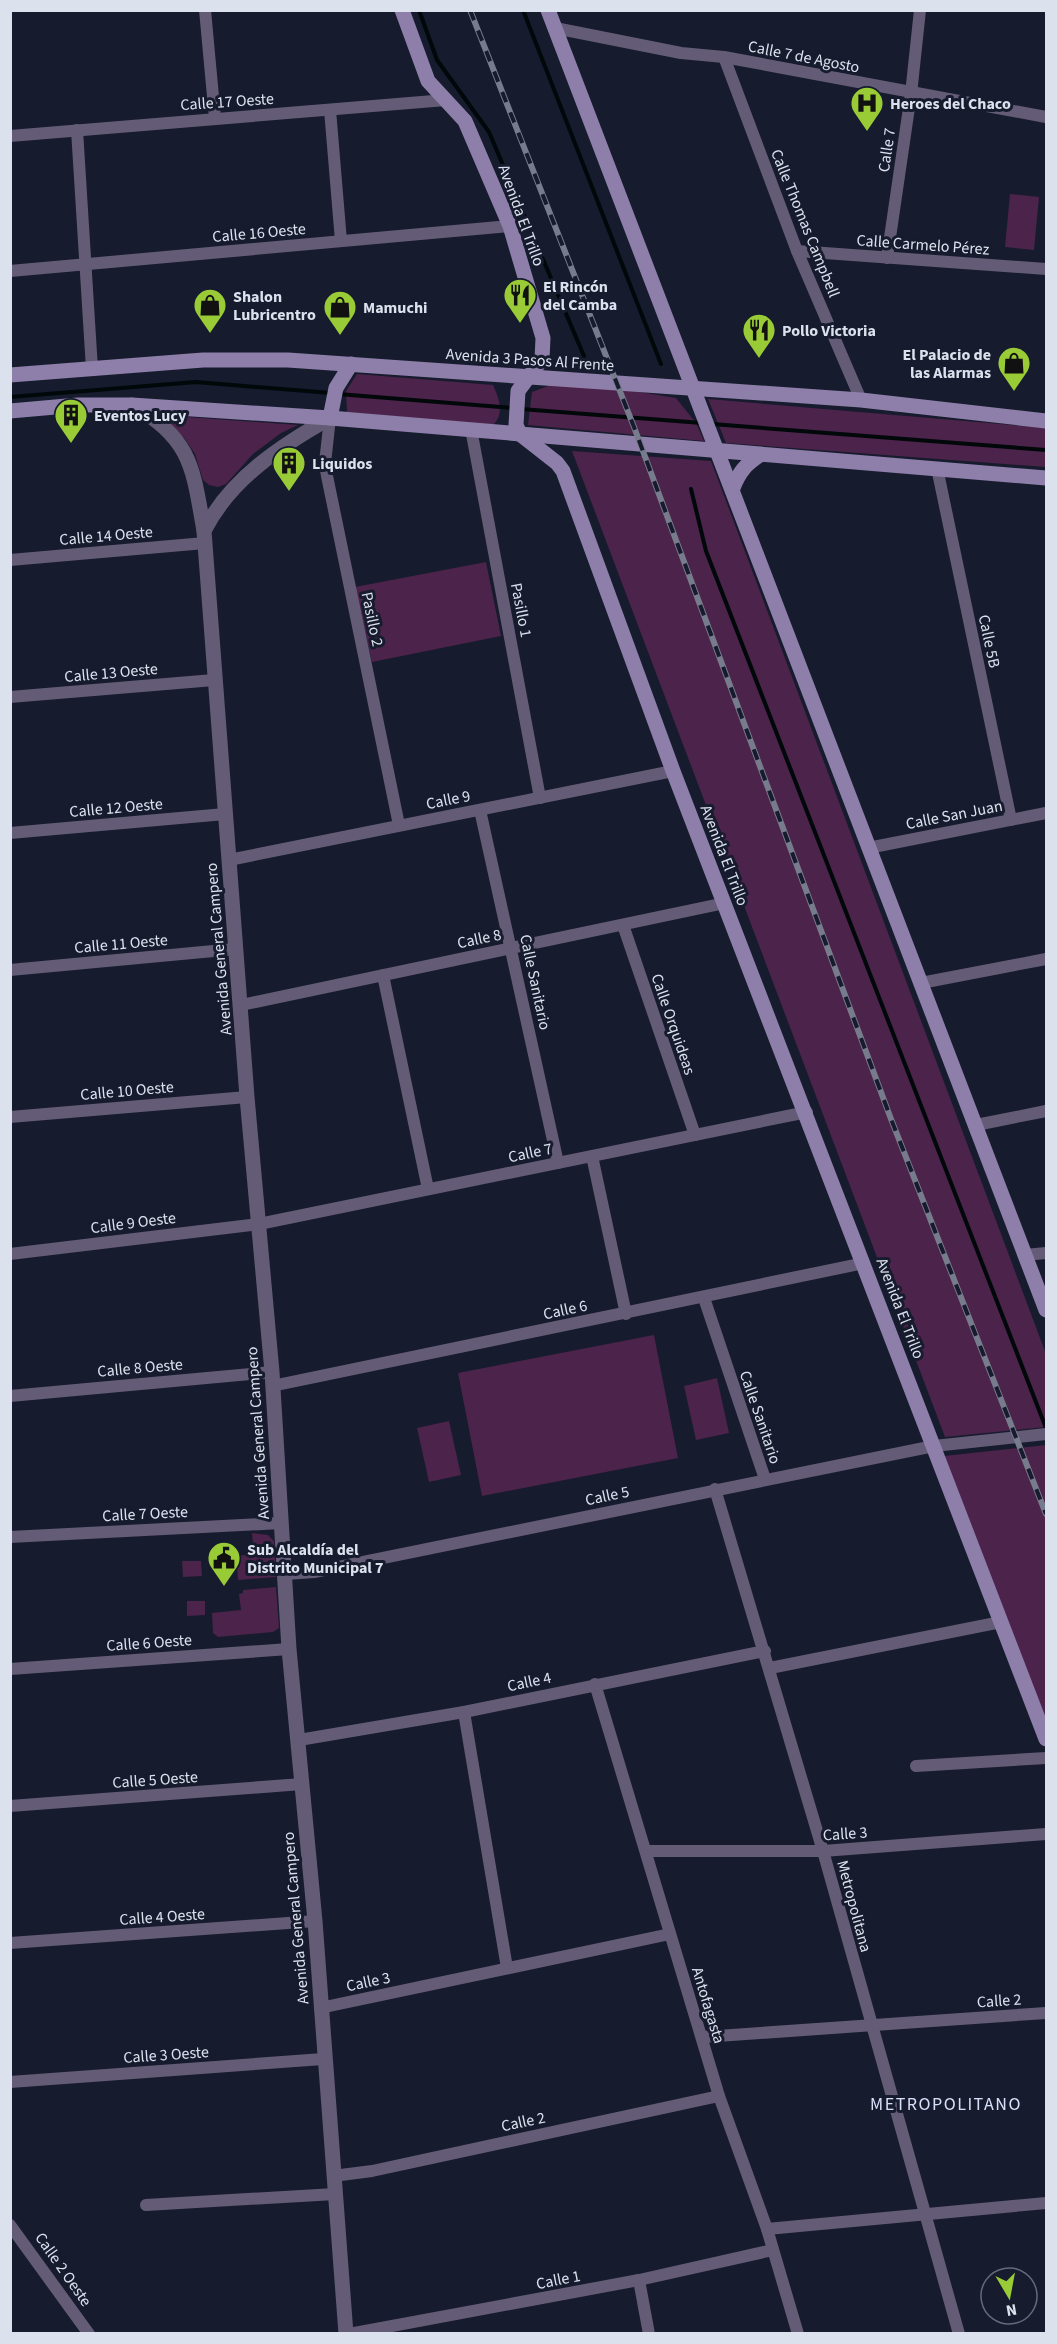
<svg xmlns="http://www.w3.org/2000/svg" width="1057" height="2344" viewBox="0 0 1057 2344" font-family="'Source Sans 3',sans-serif">
  <style>
    .green { fill: #4c234a }
    .lines { fill: none; stroke-linecap: round; stroke-linejoin: round }
    .stream { stroke: #01080a; stroke-width: 4 }
    .minor { stroke: #645b76; stroke-width: 12 }
    .tertiary { stroke: #645b76; stroke-width: 15 }
    .secondary { stroke: #8d7fa9; stroke-width: 15 }
    .rail-casing { stroke: #777c8d; stroke-width: 6 }
    .rail { stroke: #161b2e; stroke-width: 4; stroke-dasharray: 11; stroke-linecap: butt }
    .labels { text-anchor: middle; stroke-width: 6; stroke-linejoin: round; paint-order: stroke }
    .street-label { font-size: 16px; fill: #dce1ee; stroke: #161b2e }
    .poi-label { font-size: 16px; font-weight: bold; fill: #dce1ee; stroke: #161b2e; text-anchor: start }
    .neighbourhood-label { font-size: 18px; letter-spacing: 1.5px; fill: #d7e0fa; stroke: #161b2e }
  </style>
  <rect width="100%" height="100%" fill="#161b2e"/>
  <!-- green -->
  <g class="green">
    <polygon points="1010,194 1039,197 1034,250 1005,247"/>
    <path d="M357,374L493,385C499,399 505,413 493,425L347,412L346,391Z"/>
    <polygon points="551,385 608,387 676,398 696,423 704,441 528,425 532,392"/>
    <polygon points="708,399 1046,428 1046,467 726,443"/>
    <polygon points="159,415 298,425 281,433 253,454 226,484 218,487 209,485 203,480 195,454 185,439"/>
    <polygon points="572,451 711,461 1046,1354 1046,1427 945,1437"/>
    <polygon points="486,562 501,636 372,662 355,587"/>
    <polygon points="654,1335 678,1458 482,1496 458,1373"/>
    <polygon points="717,1378 729,1433 696,1440 684,1386"/>
    <polygon points="449,1421 461,1475 429,1482 417,1428"/>
    <polygon points="1046,1445 1046,1727 944,1456"/>
    <polygon points="252,1533 268,1535 274,1541 276,1577 238,1580 236,1556 254,1554"/>
    <polygon points="182,1561 201,1561 202,1576 183,1577"/>
    <polygon points="276,1587 279,1628 273,1632 218,1637 213,1633 212,1613 241,1610 239,1594 243,1593 243,1590"/>
    <polygon points="187,1601 205,1601 205,1615 187,1616"/>
  </g>
  <g class="lines">
    <!-- stream -->
    <g class="stream">
      <polyline points="419,10 437,60 489,132 584,356"/>
      <polyline points="523,10 661,364"/>
      <polyline points="338,394 513,408"/>
      <polyline points="10,397 196,382 331,393"/>
      <polyline points="521,409 702,423"/>
      <polyline points="712,424 1046,450"/>
      <polyline points="691,489 706,551 1046,1428"/>
    </g>
    <!-- minor -->
    <g class="minor">
      <polyline points="205,10 215,118"/>
      <polyline points="555,28 681,53 724,57 1046,117"/>
      <polyline points="724,57 797,251 861,400"/>
      <polyline points="330,110 341,241"/>
      <polyline points="77,130 92,369"/>
      <polyline points="10,136 446,100"/>
      <polyline points="797,251 1046,269"/>
      <polyline points="887,258 911,94 920,10"/>
      <polyline points="10,271 510,226"/>
      <polyline points="330,418 325,463 327,476 399,825"/>
      <polyline points="471,429 540,798"/>
      <polyline points="937,468 1011,820"/>
      <polyline points="10,560 205,543"/>
      <polyline points="10,697 214,680"/>
      <polyline points="480,810 558,1163"/>
      <polyline points="10,833 225,814"/>
      <polyline points="868,848 1046,813"/>
      <polyline points="229,860 673,771"/>
      <polyline points="623,925 695,1135"/>
      <polyline points="10,970 235,949"/>
      <polyline points="383,975 428,1189"/>
      <polyline points="921,983 1046,959"/>
      <polyline points="241,1005 725,903"/>
      <polyline points="10,1117 247,1097"/>
      <polyline points="976,1125 1046,1111"/>
      <polyline points="592,1156 626,1314"/>
      <polyline points="10,1254 259,1224 807,1112"/>
      <polyline points="1025,1255 1046,1253"/>
      <polyline points="704,1298 765,1479"/>
      <polyline points="272,1386 864,1263"/>
      <polyline points="10,1396 272,1372"/>
      <polyline points="715,1489 823,1851 959,2334"/>
      <polyline points="10,1537 281,1523"/>
      <polyline points="286,1574 314,1572 934,1446 1046,1434"/>
      <polyline points="770,1668 1001,1622"/>
      <polyline points="10,1669 289,1649"/>
      <polyline points="595,1684 719,2096 767,2229 798,2334"/>
      <polyline points="464,1712 507,1968"/>
      <polyline points="299,1740 464,1712 765,1651"/>
      <polyline points="916,1766 1046,1758"/>
      <polyline points="10,1806 302,1784"/>
      <polyline points="646,1851 823,1851 1046,1834"/>
      <polyline points="10,1943 315,1921"/>
      <polyline points="320,2008 670,1934"/>
      <polyline points="703,2037 1046,2013"/>
      <polyline points="10,2082 323,2059"/>
      <polyline points="333,2176 372,2171 719,2096"/>
      <polyline points="146,2205 335,2194"/>
      <polyline points="10,2225 89,2334"/>
      <polyline points="767,2229 1046,2203"/>
      <polyline points="639,2280 649,2334"/>
      <polyline points="349,2334 639,2280 773,2250"/>
    </g>
    <!-- tertiary -->
    <g class="tertiary">
      <path d="M132,405C192,438 193,469 204,531L247,1097L272,1372L289,1649L315,1921L346,2334"/>
      <path d="M204,531C230,479 282,445 330,418"/>
    </g>
    <!-- secondary -->
    <g class="secondary">
      <polyline points="402,10 428,81 465,121 510,226 543,338 542,359 518,391 516,425 520,434 557,463 563,471 673,771 1046,1739"/>
      <polyline points="548,10 1046,1310"/>
      <polyline points="10,375 203,360 288,360 861,400 1046,421"/>
      <polyline points="10,411 78,405 132,405 330,418 1046,478"/>
      <polyline points="330,418 336,388 351,364"/>
      <path d="M733,488C739,472 746,464 760,455"/>
    </g>
    <defs>
      <polyline id="rail" points="470,10 634,427 891,1119 1046,1514"/>
    </defs>
    <!-- rail casing -->
    <use href="#rail" class="rail-casing"/>
    <!-- rail -->
    <use href="#rail" class="rail"/>
  </g>
  <!-- icons -->
  <defs>
    <symbol id="hospital-pin" viewBox="-11 -11 22 30"><path d="M0 17L-7.5 6A9.5 9.5 0 1 1 7.5 6Z" fill="#99cb36" stroke="#161b2e"/><path d="M-5-5h3v3.5h4V-5h3V5h-3V1.5h-4V5h-3Z" fill="#111"/></symbol>
    <symbol id="restaurant-pin" viewBox="-11 -11 22 30"><path d="M0 17L-7.5 6A9.5 9.5 0 1 1 7.5 6Z" fill="#99cb36" stroke="#161b2e"/><path d="M-5-6h1v4h1v-4h1v4h1v-4h1v5L-1.5 .5V6h-2V.5L-5-1ZM5-6V6H3V1.5H1.5Q1.5-4 5-6Z" fill="#111"/></symbol>
    <symbol id="shop-pin" viewBox="-11 -11 22 30"><path d="M0 17L-7.5 6A9.5 9.5 0 1 1 7.5 6Z" fill="#99cb36" stroke="#161b2e"/><path d="M-5-2.5h2.3a2.7 3.5 0 0 1 5.4 0H5L5.5 6h-11ZM-1.5-2.5h3a1.5 2.3 0 0 0-3 0Z" fill="#111"/></symbol>
    <symbol id="building-pin" viewBox="-11 -11 22 30"><path d="M0 17L-7.5 6A9.5 9.5 0 1 1 7.5 6Z" fill="#99cb36" stroke="#161b2e"/><path d="M-4-6H4V6H1V3H-1V6H-4ZM-2.5-4.3h1.7v1.8h-1.7ZM.8-4.3h1.7v1.8H.8ZM-2.5-1h1.7V.8h-1.7ZM.8-1h1.7V.8H.8Z" fill="#111"/></symbol>
    <symbol id="civic-pin" viewBox="-11 -11 22 30"><path d="M0 17L-7.5 6A9.5 9.5 0 1 1 7.5 6Z" fill="#99cb36" stroke="#161b2e"/><path d="M-.6-6.5H3V-4.5H.6V-3L4-1V1h2V6H-6V1h2V-1L-.6-3ZM-1.2 2.5V6h2.4V2.5Z" fill="#111"/></symbol>
  </defs>
  <g fill-rule="evenodd">
    <use href="#hospital-pin" x="848" y="84" width="38" height="52"/>
    <use href="#restaurant-pin" x="501" y="276" width="38" height="52"/>
    <use href="#shop-pin" x="191" y="286" width="38" height="52"/>
    <use href="#shop-pin" x="321" y="288" width="38" height="52"/>
    <use href="#restaurant-pin" x="740" y="311" width="38" height="52"/>
    <use href="#shop-pin" x="995" y="344" width="38" height="52"/>
    <use href="#building-pin" x="52" y="396" width="38" height="52"/>
    <use href="#building-pin" x="270" y="444" width="38" height="52"/>
    <use href="#civic-pin" x="205" y="1539" width="38" height="52"/>
  </g>
  <g class="labels">
    <!-- street labels -->
    <g class="street-label">
      <text transform="translate(804 56) rotate(11)" y="6">Calle 7 de Agosto</text>
      <text transform="translate(227 101) rotate(-4)" y="6">Calle 17 Oeste</text>
      <text transform="translate(886 150) rotate(-82)" y="6">Calle 7</text>
      <text transform="translate(522 215) rotate(70)" y="6">Avenida El Trillo</text>
      <text transform="translate(806 223) rotate(68)" y="6">Calle Thomas Campbell</text>
      <text transform="translate(259 232) rotate(-5)" y="6">Calle 16 Oeste</text>
      <text transform="translate(923 244) rotate(4)" y="6">Calle Carmelo Pérez</text>
      <text transform="translate(530 359) rotate(4)" y="6">Avenida 3 Pasos Al Frente</text>
      <text transform="translate(106 535) rotate(-5)" y="6">Calle 14 Oeste</text>
      <text transform="translate(522 610) rotate(79)" y="6">Pasillo 1</text>
      <text transform="translate(373 619) rotate(78)" y="6">Pasillo 2</text>
      <text transform="translate(990 641) rotate(78)" y="6">Calle 5B</text>
      <text transform="translate(111 672) rotate(-5)" y="6">Calle 13 Oeste</text>
      <text transform="translate(448 799) rotate(-11)" y="6">Calle 9</text>
      <text transform="translate(116 807) rotate(-5)" y="6">Calle 12 Oeste</text>
      <text transform="translate(954 814) rotate(-11)" y="6">Calle San Juan</text>
      <text transform="translate(725 855) rotate(69)" y="6">Avenida El Trillo</text>
      <text transform="translate(479 938) rotate(-12)" y="6">Calle 8</text>
      <text transform="translate(121 943) rotate(-5)" y="6">Calle 11 Oeste</text>
      <text transform="translate(218 949) rotate(-95)" y="6">Avenida General Campero</text>
      <text transform="translate(536 982) rotate(78)" y="6">Calle Sanitario</text>
      <text transform="translate(674 1024) rotate(71)" y="6">Calle Orquideas</text>
      <text transform="translate(127 1090) rotate(-5)" y="6">Calle 10 Oeste</text>
      <text transform="translate(530 1152) rotate(-12)" y="6">Calle 7</text>
      <text transform="translate(133 1222) rotate(-7)" y="6">Calle 9 Oeste</text>
      <text transform="translate(901 1308) rotate(69)" y="6">Avenida El Trillo</text>
      <text transform="translate(565 1309) rotate(-12)" y="6">Calle 6</text>
      <text transform="translate(140 1367) rotate(-5)" y="6">Calle 8 Oeste</text>
      <text transform="translate(761 1417) rotate(71)" y="6">Calle Sanitario</text>
      <text transform="translate(257 1433) rotate(-94)" y="6">Avenida General Campero</text>
      <text transform="translate(607 1495) rotate(-12)" y="6">Calle 5</text>
      <text transform="translate(145 1513) rotate(-3)" y="6">Calle 7 Oeste</text>
      <text transform="translate(149 1642) rotate(-4)" y="6">Calle 6 Oeste</text>
      <text transform="translate(529 1681) rotate(-12)" y="6">Calle 4</text>
      <text transform="translate(155 1779) rotate(-4)" y="6">Calle 5 Oeste</text>
      <text transform="translate(845 1833) rotate(-4)" y="6">Calle 3</text>
      <text transform="translate(855 1906) rotate(75)" y="6">Metropolitana</text>
      <text transform="translate(162 1916) rotate(-4)" y="6">Calle 4 Oeste</text>
      <text transform="translate(295 1918) rotate(-95)" y="6">Avenida General Campero</text>
      <text transform="translate(368 1981) rotate(-12)" y="6">Calle 3</text>
      <text transform="translate(999 2000) rotate(-4)" y="6">Calle 2</text>
      <text transform="translate(709 2005) rotate(73)" y="6">Antofagasta</text>
      <text transform="translate(166 2054) rotate(-4)" y="6">Calle 3 Oeste</text>
      <text transform="translate(523 2121) rotate(-12)" y="6">Calle 2</text>
      <text transform="translate(64 2269) rotate(55)" y="6">Calle 2 Oeste</text>
      <text transform="translate(558 2279) rotate(-11)" y="6">Calle 1</text>
    </g>
    <!-- poi labels -->
    <g class="poi-label">
      <text x="890" y="109">Heroes del Chaco</text>
      <text x="543" y="292">El Rincón<tspan x="543" dy="18">del Camba</tspan></text>
      <text x="233" y="302">Shalon<tspan x="233" dy="18">Lubricentro</tspan></text>
      <text x="363" y="313">Mamuchi</text>
      <text x="782" y="336">Pollo Victoria</text>
      <text x="991" y="360" text-anchor="end">El Palacio de<tspan x="991" dy="18">las Alarmas</tspan></text>
      <text x="94" y="421">Eventos Lucy</text>
      <text x="312" y="469">Liquidos</text>
      <text x="247" y="1555">Sub Alcaldía del<tspan x="247" dy="18">Distrito Municipal 7</tspan></text>
    </g>
    <!-- neighbourhood labels -->
    <g class="neighbourhood-label">
      <text x="946" y="2110">METROPOLITANO</text>
    </g>
  </g>
  <!-- border -->
  <rect width="1057" height="2344" fill="none" stroke="#dce1ee" stroke-width="24"/>
  <!-- north arrow -->
  <g transform="translate(1009 2296) rotate(170)"><circle r="28" fill="#161b2e" stroke="#656a7b" stroke-width="1.5"/>
  <path d="M0-4.5L10 22L0 15L-10 22Z" fill="#99cb36"/>
  <text y="-9" font-size="16" font-weight="bold" text-anchor="middle" fill="#dce1ee">N</text>
  </g>
</svg>
